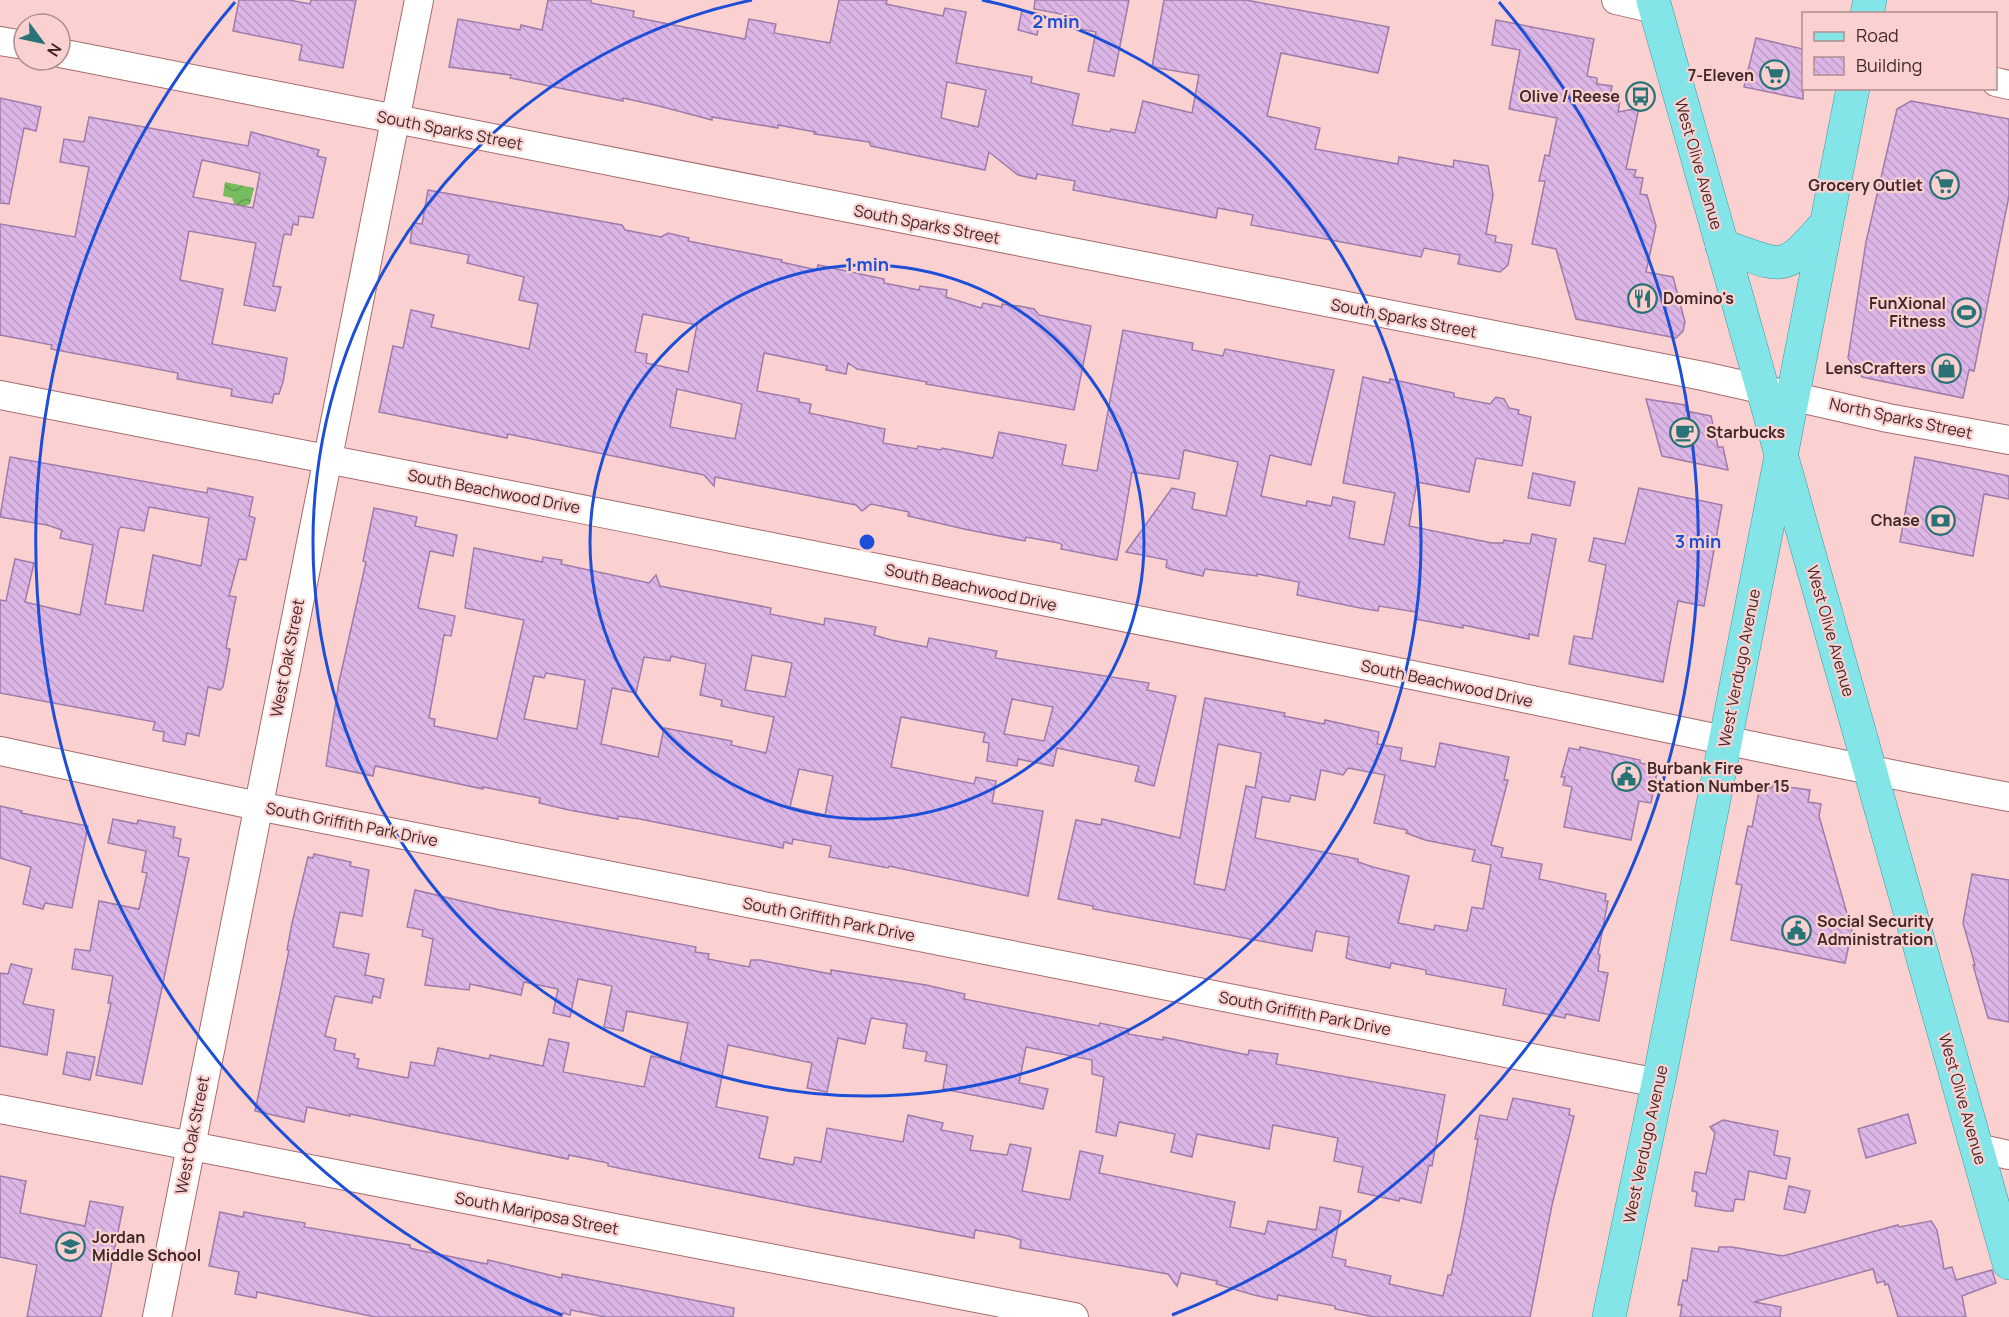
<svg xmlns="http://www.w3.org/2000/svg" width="2009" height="1317" viewBox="0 0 2009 1317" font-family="Manrope,sans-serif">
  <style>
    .water { fill: url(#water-waves) }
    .building { fill: url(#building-back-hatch); stroke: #9f7ba9; stroke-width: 1.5; fill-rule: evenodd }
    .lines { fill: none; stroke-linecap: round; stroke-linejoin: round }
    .minor-casing { stroke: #a76b6c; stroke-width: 30 }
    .major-casing { stroke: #38979b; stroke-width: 34 }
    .minor { stroke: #fff; stroke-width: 28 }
    .major { stroke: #84e5e8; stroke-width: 33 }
    .ring { fill: none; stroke: #1d4ed8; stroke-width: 3 }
    .labels { text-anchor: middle; stroke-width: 4.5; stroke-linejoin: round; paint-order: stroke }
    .poi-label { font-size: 16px; font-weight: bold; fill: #422829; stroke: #fad1d0; text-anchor: end }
    .street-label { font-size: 16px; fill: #422829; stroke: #fad1d0 }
    .centre { fill: #1d4ed8; stroke: #fad1d0; stroke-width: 3 }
    .ring-label { font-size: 18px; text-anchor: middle; font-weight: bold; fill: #1d4ed8; stroke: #fad1d0; stroke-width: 4.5; stroke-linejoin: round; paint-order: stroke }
  </style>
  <defs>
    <pattern id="water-waves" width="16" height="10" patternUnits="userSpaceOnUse" patternTransform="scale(1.5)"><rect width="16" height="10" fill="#75bc5f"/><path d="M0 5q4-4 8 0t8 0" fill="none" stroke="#62994e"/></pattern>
    <pattern id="building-back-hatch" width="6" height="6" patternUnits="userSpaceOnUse" patternTransform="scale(1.5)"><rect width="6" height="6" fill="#dcb6e7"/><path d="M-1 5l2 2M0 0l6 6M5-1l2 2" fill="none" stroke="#be9cc6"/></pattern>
  </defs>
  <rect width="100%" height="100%" fill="#fad1d0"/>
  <!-- water -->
  <polygon class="water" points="225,182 254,188 250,204 243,207 235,205 232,198 223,196"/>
  <!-- building -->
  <g class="building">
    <polygon points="239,0 289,0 310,4 311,0 356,0 343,68 299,60 302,45 233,31"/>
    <path d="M548,0H591V3L634,11L633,17L745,39L749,19L776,24L774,33L830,43L839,0H887L886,4L943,16L945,8L966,12L956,63L1032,77L1031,83L1079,94L1072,125L1110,132L1111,129L1135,133L1143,101L1192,113L1199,75L1152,67L1164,0H1246L1389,27L1378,73L1281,53L1267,116L1320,128L1315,149L1398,164L1399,157L1453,167L1454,160L1488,166L1493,195L1486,234L1496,236L1495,242L1512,245L1508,265L1500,272L1495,271L1458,264L1460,255L1424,248L1421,257L1251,225L1253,215L1218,208L1216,218L1073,190L1075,181L1037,174L1036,179L1018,175L989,152L985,170L871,146L869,142L814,134L815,132L778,125V128L712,117V120L659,106L623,98V101L510,78L511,75L449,67L458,19L520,30L521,25L542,30ZM947,82L986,90L978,127L941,118Z"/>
    <polygon points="1035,0 1129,0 1114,76 1088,71 1096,32 1074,28 1077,17 1034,9"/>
    <polygon points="1022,10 1041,14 1037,35 1018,30"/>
    <polygon points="1496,20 1594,39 1587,76 1597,78 1597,84 1612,86 1610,99 1620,101 1618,112 1639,108 1626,169 1636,170 1634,177 1643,178 1640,194 1647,195 1656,226 1646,272 1673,277 1685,322 1683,331 1676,338 1576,319 1556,249 1532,244 1545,181 1539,181 1545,155 1549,156 1557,118 1509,109 1520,50 1492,45"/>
    <polygon points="1756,38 1803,49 1803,99 1744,87"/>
    <polygon points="0,98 41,107 36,131 24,128 9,204 0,203"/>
    <polygon points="1911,101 2009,119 2009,196 1974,371 1969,370 1963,398 1862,377 1848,358 1866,242 1897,109"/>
    <path d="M89,117L248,146L251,132L319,150L317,156L326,158L313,218L299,216L298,225L293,224L291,235L284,234L273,286L281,287L275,311L244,305L256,243L189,231L180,280L223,289L212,344L287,358L283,382L279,394H274L272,403L231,396L232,389L177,379L178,373L51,349L52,345L0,335V224L75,237L89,167L60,162L64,139L84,142ZM202,160L260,173L253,208L193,197Z"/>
    <path d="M428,190L622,225L625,230L661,237L668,233L689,238L688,241L782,260L781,262L817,270L818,265L884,279V283L919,290L920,286L947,290L946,297L981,308L983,303L1002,307V304L1019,306L1034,309L1039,315L1091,326L1074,410L926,384L927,382L857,369L848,363L846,374L826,370L827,366L764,353L757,391L799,399V402L811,404L809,413L885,429L883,443L917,449L918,446L941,450L942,448L993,458L999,432L1066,445L1062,465L1097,471L1123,330L1193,343L1192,350L1223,356L1225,349L1334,370L1311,465L1270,455L1261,496L1306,506L1307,501L1331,506L1333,497L1355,502L1349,538L1384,545L1395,493L1343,483L1363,377L1389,383L1390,379L1454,393V397L1490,404L1496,397L1504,399L1509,408L1519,410L1518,414L1531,417L1522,466L1476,458L1469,492L1417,482L1409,526L1492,543H1503L1504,540L1530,544L1532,534L1556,539L1538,636L1529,634V639L1463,625V628L1415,619L1416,612L1379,606L1378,611L1360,608L1297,595L1299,582L1257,574V576L1205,569L1203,576L1170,569L1166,567L1167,560L1126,552L1172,488L1195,493L1192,509L1226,516L1238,462L1184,450L1179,479L1132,472L1117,560L1061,549L1062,545L1059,543L1026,537L1025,541L964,529L908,516L909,512L871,504L862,511L856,505L715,477L714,486L704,475L508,434L507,438L379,412L393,346L403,348L411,310L434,315L431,327L529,349L538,304L519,300L524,277L467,263L469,255L410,243L413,223L422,224ZM643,314L697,325L688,372L646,363L647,354L635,352ZM677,389L742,404L735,439L670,427Z"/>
    <polygon points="1646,399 1685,405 1686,411 1711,416 1718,447 1723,447 1728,470 1662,456"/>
    <path d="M10,457L207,493L208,488L253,497L249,516L255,518L246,560L239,559L229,596L236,597L226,648L230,649L223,687L220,690L208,687L199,736L187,733L185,745L163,741L164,732L153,730L155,722L0,693V600L6,601L15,559L34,563L25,602L80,615L93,545L60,538L62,530L47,525L0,517ZM149,507L209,518L201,566L153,555L143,611L105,604L119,529L121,527L144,531Z"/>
    <polygon points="1915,457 2009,476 2009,499 1984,494 1973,556 1900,542"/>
    <polygon points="1533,473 1575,482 1570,506 1528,498"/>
    <polygon points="1639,488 1722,505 1704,606 1678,601 1663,682 1569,664 1574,636 1592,639 1606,565 1589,561 1594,538 1625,544"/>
    <path d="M374,508L417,517L415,526L457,535L453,556L430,551L418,608L455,616L451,636L444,635L429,718L435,719L434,726L497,739L511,677L524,620L465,608L474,548L542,562L543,557L562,560L561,564L649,583L656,575L660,586L771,608L770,614L824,625L825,618L854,623L876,627L874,635L891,640L927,647L929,638L997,651L995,658L1149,683L1147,690L1176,696L1154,786L1135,781L1139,766L1057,748L1053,766L1018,759L1017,766L987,761L989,743L983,742L985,733L901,717L891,767L974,784L976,777L996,781L992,803L1043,811L1028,896L889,866L888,868L829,857L831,846L793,839L792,844L784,842L783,848L640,819L618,816V819L569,810L539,803L540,798L483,787V789L375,766L373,776L326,766L339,682L366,562L363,561ZM752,655L792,663L785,697L745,690ZM671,656L706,664L700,695L722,700L721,706L774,717L766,753L731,745L732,741L664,728L658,757L601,744L612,688L636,693L644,657L670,661ZM546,673L585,680L577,729L524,719L534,676L544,678ZM1012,699L1053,707L1044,741L1004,734ZM799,769L833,776L825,815L790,807Z"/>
    <path d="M1205,698L1285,713L1284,716L1324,724L1325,720L1379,732L1377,744L1402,748L1400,760L1435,767L1440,743L1509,757L1504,780H1508L1491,845L1503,848L1501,857L1542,864L1539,879L1606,894L1605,901H1608L1598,954L1600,955L1598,971L1608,973L1599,1021L1566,1014L1565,1018L1503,1005L1506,989L1426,974V970L1391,963L1390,968L1352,960L1346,958L1349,937L1316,931L1312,951L1093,909V906L1058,899L1076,820L1101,825L1102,819L1180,838ZM1218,744L1261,753L1255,788L1246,786L1225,890L1194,884ZM1348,768L1385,775L1374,823L1407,830L1406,833L1425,840L1475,850L1472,861L1491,865L1483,909L1472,907L1467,931L1435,925L1434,930L1398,923L1409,876L1373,867L1358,862V859L1255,838L1262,797L1289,802L1291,795L1315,800L1321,770L1343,775Z"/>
    <polygon points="1580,747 1640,760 1640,763 1658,767 1651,803 1639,801 1631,840 1564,827 1572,787 1563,785 1565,777 1561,777 1569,748 1580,750"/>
    <polygon points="1773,785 1810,790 1808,802 1821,804 1819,816 1852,931 1845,963 1731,940 1742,885 1736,884 1748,826 1752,827 1760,786 1772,788"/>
    <polygon points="0,806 22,811 21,813 88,826 72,908 45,903 43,909 23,904 31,867 0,858"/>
    <polygon points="113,819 137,824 138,820 175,827 173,837 181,839 178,856 189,858 142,1084 96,1075 111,1003 108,1003 113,976 72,969 75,949 90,951 99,901 139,909 147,873 142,872 146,851 108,843"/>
    <polygon points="314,854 351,862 350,866 369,870 362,916 340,912 333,947 369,954 365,975 384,979 380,998 373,996 372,1003 335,996 325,1036 336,1039 334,1050 355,1054 354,1058 359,1059 357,1068 408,1078 411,1062 434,1066 438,1048 489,1059 490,1055 543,1066 549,1039 569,1043 563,1072 644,1087 651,1056 680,1062 688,1023 627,1011 623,1031 604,1027 612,986 578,979 570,1017 553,1013 558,989 524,982 521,995 470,984 469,990 425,985 433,939 422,936 423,930 407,927 415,890 500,910 696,947 695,952 709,954 708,959 749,967 751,960 760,960 831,974 831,970 926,985 965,994 964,999 1099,1026 1100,1023 1129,1029 1128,1034 1163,1040 1163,1037 1248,1055 1249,1050 1278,1054 1276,1064 1445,1095 1432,1166 1429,1165 1421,1203 1400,1198 1399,1201 1358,1192 1363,1167 1334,1161 1338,1138 1273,1125 1269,1149 1197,1134 1192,1157 1171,1152 1175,1134 1119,1122 1116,1136 1096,1132 1104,1077 1092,1074 1092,1060 1026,1047 1019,1083 1048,1089 1043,1109 943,1089 947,1065 925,1061 927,1052 903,1048 907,1024 871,1018 865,1044 838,1038 827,1092 807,1088 812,1063 728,1045 716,1107 768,1117 759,1158 793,1165 795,1157 821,1162 827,1128 903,1142 908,1115 943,1123 941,1130 973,1136 970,1150 1007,1155 1010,1144 1031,1148 1022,1191 1070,1200 1080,1151 1103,1156 1099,1173 1235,1202 1230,1227 1265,1234 1268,1221 1316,1230 1320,1207 1341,1211 1332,1257 1346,1260 1345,1266 1391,1276 1389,1284 1443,1296 1448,1275 1451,1275 1463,1220 1478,1139 1475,1139 1480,1115 1507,1120 1513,1098 1570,1109 1569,1115 1574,1116 1552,1205 1530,1317 1374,1317 1335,1309 1335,1306 1278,1295 1277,1300 1254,1295 1216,1284 1217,1281 1181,1273 1177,1286 1168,1274 1020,1248 1021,1240 1009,1236 975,1230 974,1238 825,1210 608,1166 608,1163 569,1155 568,1159 350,1114 350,1116 307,1107 304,1122 255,1111 289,950 287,950 292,923 308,857 313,858"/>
    <polygon points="1972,874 2009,880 2009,1022 1988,1018 1973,965 1975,965 1963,923"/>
    <polygon points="11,964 32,969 23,1004 54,1010 47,1055 0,1046 0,973 8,974"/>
    <polygon points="67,1052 95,1057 90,1080 63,1074"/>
    <polygon points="1908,1114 1916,1143 1866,1158 1858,1129"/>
    <polygon points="1723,1120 1778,1131 1774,1155 1790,1158 1786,1179 1749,1171 1744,1200 1735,1199 1733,1211 1726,1211 1695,1206 1697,1192 1692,1191 1695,1172 1706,1174 1715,1133 1710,1127"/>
    <polygon points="0,1176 26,1181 20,1213 85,1226 90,1201 123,1207 101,1317 27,1317 37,1265 0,1257"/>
    <polygon points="1789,1186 1810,1191 1805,1213 1784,1209"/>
    <polygon points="220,1212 243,1217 244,1212 275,1218 305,1223 304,1227 410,1245 410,1248 418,1250 487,1264 488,1260 562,1278 562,1274 734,1308 733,1317 605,1317 571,1310 570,1315 563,1313 562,1317 375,1317 257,1292 256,1298 235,1294 239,1272 209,1266"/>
    <polygon points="1931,1221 1937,1230 1944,1269 1952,1267 1956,1280 1992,1270 1996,1283 1962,1296 1966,1317 1898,1317 1888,1284 1885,1285 1884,1281 1877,1283 1873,1269 1754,1302 1781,1307 1780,1317 1680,1317 1682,1305 1678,1305 1683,1280 1687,1281 1692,1248 1718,1252 1719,1247 1732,1247 1783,1256 1898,1225 1899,1227"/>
  </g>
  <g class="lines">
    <defs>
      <g id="minor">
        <polyline points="1616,0 1655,9"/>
        <polyline points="0,41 24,45"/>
        <polyline points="60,53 1703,376 1888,418 2009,440"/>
        <polyline points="1996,82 2009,85"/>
        <path d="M0,395C451,483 903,572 1353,663C1572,707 1790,756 2009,797"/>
        <polyline points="0,751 258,806 1658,1083"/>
        <polyline points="0,1109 1074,1317"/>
        <polyline points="1977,1148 2009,1155"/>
        <polyline points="157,1317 419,0"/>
      </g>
      <g id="major">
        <polyline points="1653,0 2009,1263"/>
        <polyline points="1867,14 1870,0"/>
        <path d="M1722,246C1785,267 1781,275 1826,224"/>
        <polyline points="1609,1317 1661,1070 1853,88"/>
      </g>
    </defs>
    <!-- minor casing -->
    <use href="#minor" class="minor-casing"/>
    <!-- major casing -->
    <use href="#major" class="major-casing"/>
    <!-- minor -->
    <use href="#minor" class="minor"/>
    <!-- major -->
    <use href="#major" class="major"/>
  </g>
  <!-- distance rings -->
  <g class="ring">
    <circle cx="867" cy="542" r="277"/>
    <path d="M982 0A554 554 0 1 1 752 0"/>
    <path d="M562 1315A831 831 0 0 1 235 2M1499 2A831 831 0 0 1 1172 1315"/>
  </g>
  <!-- icons -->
  <defs>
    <symbol id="supermarket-ring" viewBox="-11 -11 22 22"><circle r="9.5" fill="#fad1d0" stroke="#297376" stroke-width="1.5"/><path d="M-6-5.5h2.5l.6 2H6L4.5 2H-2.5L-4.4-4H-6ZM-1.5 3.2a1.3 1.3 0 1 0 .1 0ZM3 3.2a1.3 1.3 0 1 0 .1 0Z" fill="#297376"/></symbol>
    <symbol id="bus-ring" viewBox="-11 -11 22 22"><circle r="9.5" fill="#fad1d0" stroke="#297376" stroke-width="1.5"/><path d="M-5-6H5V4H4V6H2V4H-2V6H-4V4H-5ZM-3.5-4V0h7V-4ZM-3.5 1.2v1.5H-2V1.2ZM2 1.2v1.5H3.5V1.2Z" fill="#297376"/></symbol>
    <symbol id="restaurant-ring" viewBox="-11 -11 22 22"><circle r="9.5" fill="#fad1d0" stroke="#297376" stroke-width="1.5"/><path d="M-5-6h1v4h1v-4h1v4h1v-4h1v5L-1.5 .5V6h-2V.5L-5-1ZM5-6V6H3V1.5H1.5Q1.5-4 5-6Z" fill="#297376"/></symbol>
    <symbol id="stadium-ring" viewBox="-11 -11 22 22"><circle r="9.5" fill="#fad1d0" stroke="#297376" stroke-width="1.5"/><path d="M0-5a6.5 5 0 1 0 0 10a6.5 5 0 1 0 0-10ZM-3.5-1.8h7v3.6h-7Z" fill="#297376"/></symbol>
    <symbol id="shop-ring" viewBox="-11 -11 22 22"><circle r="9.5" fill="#fad1d0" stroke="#297376" stroke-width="1.5"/><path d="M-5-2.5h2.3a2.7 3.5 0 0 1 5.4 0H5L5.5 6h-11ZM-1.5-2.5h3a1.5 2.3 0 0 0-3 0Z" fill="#297376"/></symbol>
    <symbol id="cafe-ring" viewBox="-11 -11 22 22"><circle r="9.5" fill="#fad1d0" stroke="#297376" stroke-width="1.5"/><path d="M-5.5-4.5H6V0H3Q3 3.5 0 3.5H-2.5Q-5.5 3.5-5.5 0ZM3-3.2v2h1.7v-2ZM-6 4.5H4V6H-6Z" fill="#297376"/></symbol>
    <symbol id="bank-ring" viewBox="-11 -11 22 22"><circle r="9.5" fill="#fad1d0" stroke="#297376" stroke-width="1.5"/><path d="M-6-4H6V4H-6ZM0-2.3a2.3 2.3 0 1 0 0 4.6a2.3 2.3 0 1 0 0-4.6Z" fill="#297376"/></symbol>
    <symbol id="civic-ring" viewBox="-11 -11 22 22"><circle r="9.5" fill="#fad1d0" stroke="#297376" stroke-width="1.5"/><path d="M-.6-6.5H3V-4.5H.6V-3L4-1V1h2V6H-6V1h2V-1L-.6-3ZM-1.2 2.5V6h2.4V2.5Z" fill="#297376"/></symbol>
    <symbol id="school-ring" viewBox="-11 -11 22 22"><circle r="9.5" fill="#fad1d0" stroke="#297376" stroke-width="1.5"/><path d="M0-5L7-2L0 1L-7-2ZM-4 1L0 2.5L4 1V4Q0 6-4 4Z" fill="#297376"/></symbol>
  </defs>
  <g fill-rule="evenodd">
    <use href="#supermarket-ring" x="1758" y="58" width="33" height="33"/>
    <use href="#bus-ring" x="1624" y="80" width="33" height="33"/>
    <use href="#supermarket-ring" x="1928" y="168" width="33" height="33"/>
    <use href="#restaurant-ring" x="1626" y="282" width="33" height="33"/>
    <use href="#stadium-ring" x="1950" y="296" width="33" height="33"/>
    <use href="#shop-ring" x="1930" y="352" width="33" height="33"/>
    <use href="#cafe-ring" x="1668" y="416" width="33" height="33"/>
    <use href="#bank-ring" x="1924" y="504" width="33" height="33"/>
    <use href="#civic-ring" x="1610" y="760" width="33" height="33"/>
    <use href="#civic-ring" x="1780" y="914" width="33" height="33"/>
    <use href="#school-ring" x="54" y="1230" width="33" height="33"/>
  </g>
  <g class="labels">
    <!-- poi labels -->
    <g class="poi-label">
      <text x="1754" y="81">7-Eleven</text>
      <text x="1620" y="102">Olive / Reese</text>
      <text x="1923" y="191">Grocery Outlet</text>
      <text x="1663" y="304" text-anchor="start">Domino's</text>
      <text x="1946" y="309">FunXional<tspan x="1946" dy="18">Fitness</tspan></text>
      <text x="1926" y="374">LensCrafters</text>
      <text x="1706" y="438" text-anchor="start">Starbucks</text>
      <text x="1920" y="526">Chase</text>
      <text x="1647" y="774" text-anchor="start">Burbank Fire<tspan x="1647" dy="18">Station Number 15</tspan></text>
      <text x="1817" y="927" text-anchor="start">Social Security<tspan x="1817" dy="18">Administration</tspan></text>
      <text x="92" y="1243" text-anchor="start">Jordan<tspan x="92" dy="18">Middle School</tspan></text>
    </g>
    <!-- street labels -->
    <g class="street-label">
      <text transform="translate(450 130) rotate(11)" y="6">South Sparks Street</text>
      <text transform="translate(1699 164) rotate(74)" y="6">West Olive Avenue</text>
      <text transform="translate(927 224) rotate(11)" y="6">South Sparks Street</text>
      <text transform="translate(1404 318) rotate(11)" y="6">South Sparks Street</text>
      <text transform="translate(1901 418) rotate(12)" y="6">North Sparks Street</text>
      <text transform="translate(494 491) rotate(11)" y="6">South Beachwood Drive</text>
      <text transform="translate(971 587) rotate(12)" y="6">South Beachwood Drive</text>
      <text transform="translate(1831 631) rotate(74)" y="6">West Olive Avenue</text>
      <text transform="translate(287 658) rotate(-79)" y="6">West Oak Street</text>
      <text transform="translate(1739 668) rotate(-79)" y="6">West Verdugo Avenue</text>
      <text transform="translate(1447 683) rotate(12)" y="6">South Beachwood Drive</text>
      <text transform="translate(352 824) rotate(11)" y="6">South Griffith Park Drive</text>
      <text transform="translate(829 919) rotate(11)" y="6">South Griffith Park Drive</text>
      <text transform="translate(1305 1013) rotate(11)" y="6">South Griffith Park Drive</text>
      <text transform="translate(1963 1099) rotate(74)" y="6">West Olive Avenue</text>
      <text transform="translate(192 1135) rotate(-79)" y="6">West Oak Street</text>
      <text transform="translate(1645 1144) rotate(-78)" y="6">West Verdugo Avenue</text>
      <text transform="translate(537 1213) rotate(11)" y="6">South Mariposa Street</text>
    </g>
  </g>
  <circle cx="867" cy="542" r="9" class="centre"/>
  <g class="ring-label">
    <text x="1056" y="28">2 min</text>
    <text x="867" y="271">1 min</text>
    <text x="1698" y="548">3 min</text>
  </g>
  <!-- legend -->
  <rect x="1802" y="12" width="195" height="78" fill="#fad1d0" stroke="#b08d8d" stroke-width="1.5"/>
  <rect x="1814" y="32" width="30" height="9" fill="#84e5e8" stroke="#b08d8d" stroke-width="1.5"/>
  <text x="1856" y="42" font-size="18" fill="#422829">Road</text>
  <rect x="1814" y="57" width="30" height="18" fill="url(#building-back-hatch)" stroke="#b08d8d" stroke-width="1.5"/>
  <text x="1856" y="72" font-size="18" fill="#422829">Building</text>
  <!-- north arrow -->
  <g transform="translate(42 42) rotate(123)"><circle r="28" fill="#fad1d0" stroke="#b08d8d" stroke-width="1.5"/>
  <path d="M0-4.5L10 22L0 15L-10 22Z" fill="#297376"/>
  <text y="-9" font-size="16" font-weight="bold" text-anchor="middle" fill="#422829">N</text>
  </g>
</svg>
